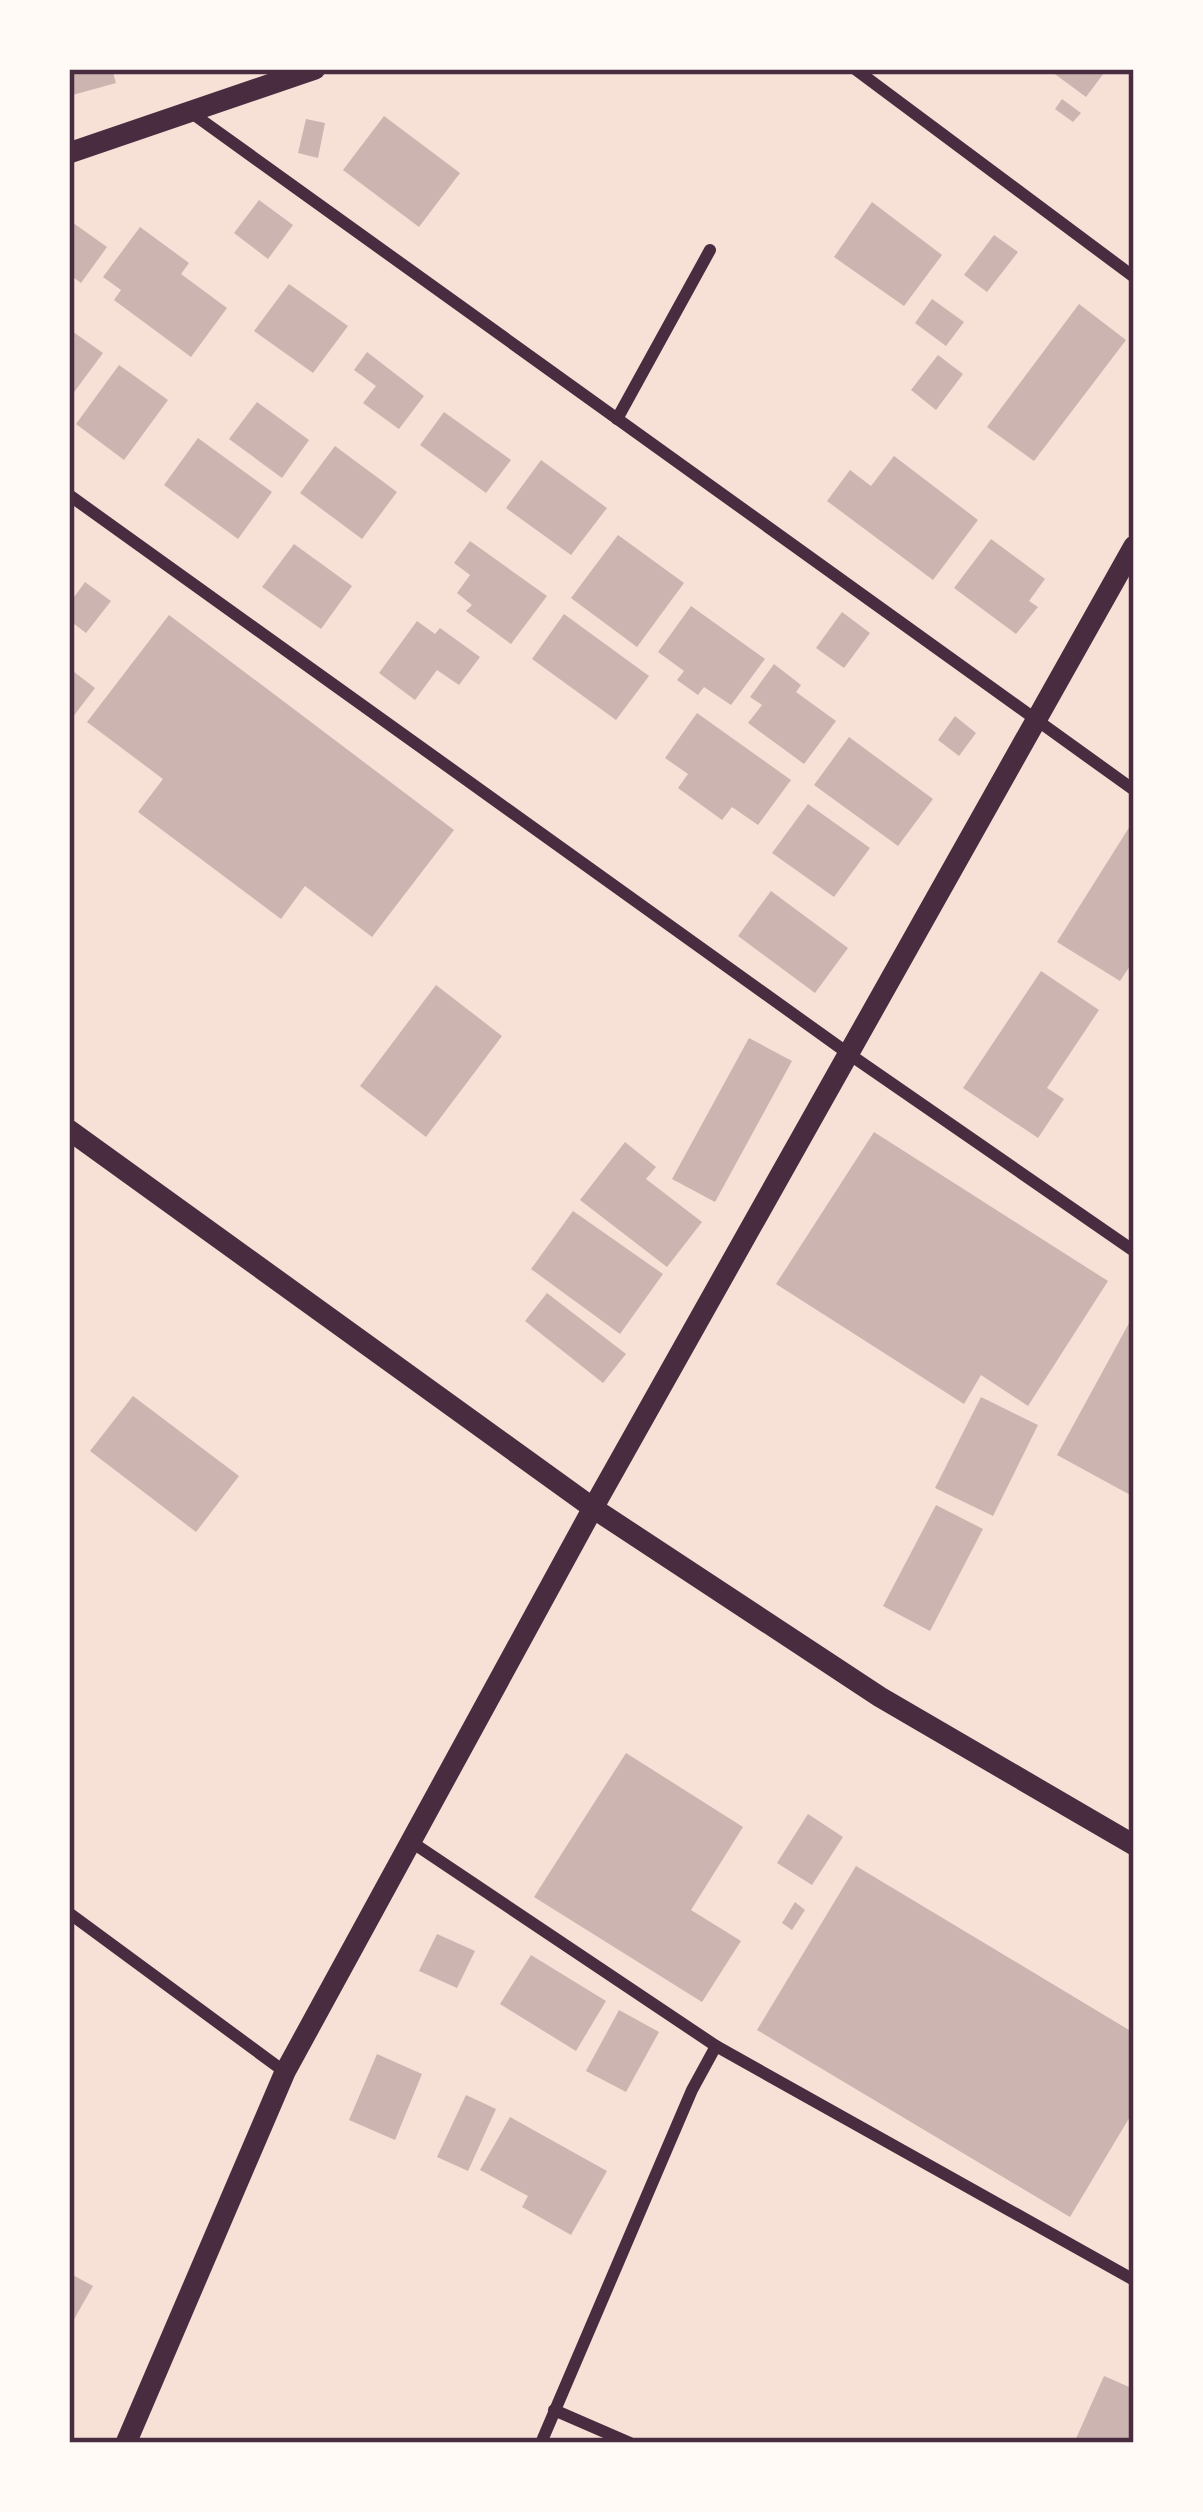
<svg xmlns="http://www.w3.org/2000/svg" width="1203" height="2512" viewBox="0 0 1203 2512" font-family="'Golos Text',sans-serif">
  <style>
    .building { fill: #ccb4b1 }
    .lines { fill: none; stroke-linecap: round; stroke-linejoin: round }
    .minor { stroke: #4a2c40; stroke-width: 12 }
    .tertiary { stroke: #4a2c40; stroke-width: 21 }
    .neatline { fill: none; stroke: #4a2c40; stroke-width: 4.5 }
  </style>
  <rect width="100%" height="100%" fill="#f7e1d7"/>
  <!-- building -->
  <g class="building">
    <polygon points="69,69 112,69 116,83 69,96"/>
    <polygon points="1048,69 1107,69 1086,97"/>
    <polygon points="1062,99 1081,113 1073,122 1055,109"/>
    <polygon points="384,116 460,173 419,227 343,170"/>
    <polygon points="306,119 325,123 318,158 298,153"/>
    <polygon points="259,200 293,225 268,259 234,233"/>
    <polygon points="872,202 942,255 904,306 834,257"/>
    <polygon points="69,220 107,247 81,283 69,274"/>
    <polygon points="140,227 189,263 181,274 227,308 191,357 114,300 121,290 103,277"/>
    <polygon points="994,235 1018,252 987,292 964,275"/>
    <polygon points="289,284 348,326 313,373 254,331"/>
    <polygon points="932,299 964,322 946,346 915,323"/>
    <polygon points="1079,304 1126,340 1034,461 987,427"/>
    <polygon points="69,329 103,353 69,399"/>
    <polygon points="367,352 424,396 399,429 363,403 376,386 354,370"/>
    <polygon points="938,355 963,374 936,410 911,390"/>
    <polygon points="119,365 168,400 124,460 76,424"/>
    <polygon points="257,402 309,440 282,478 229,439"/>
    <polygon points="444,412 511,460 486,493 420,445"/>
    <polygon points="198,438 272,492 238,539 164,485"/>
    <polygon points="335,446 397,492 362,539 300,493"/>
    <polygon points="894,456 978,520 933,580 827,501 850,470 871,486"/>
    <polygon points="541,460 607,508 571,555 506,508"/>
    <polygon points="618,535 684,583 637,647 571,598"/>
    <polygon points="991,539 1045,579 1029,601 1038,607 1016,634 954,588"/>
    <polygon points="470,541 547,596 511,644 466,611 472,605 457,593 470,575 454,563"/>
    <polygon points="294,544 352,586 321,629 262,587"/>
    <polygon points="85,582 111,601 86,633 69,620 69,604"/>
    <polygon points="691,606 765,659 731,705 704,687 698,695 677,680 684,671 658,652"/>
    <polygon points="842,612 870,633 844,668 816,648"/>
    <polygon points="564,614 649,676 616,720 532,659"/>
    <polygon points="169,615 454,830 372,937 305,886 281,919 138,812 163,779 87,722"/>
    <polygon points="417,621 435,634 440,628 480,657 459,685 437,670 415,700 379,673"/>
    <polygon points="774,664 801,685 796,692 836,721 804,764 748,723 762,705 750,697"/>
    <polygon points="69,668 95,688 69,722"/>
    <polygon points="697,713 791,780 758,825 732,807 722,820 678,788 688,774 665,758"/>
    <polygon points="955,716 976,733 959,756 938,740"/>
    <polygon points="849,737 933,799 898,846 814,785"/>
    <polygon points="808,804 870,848 834,897 772,853"/>
    <polygon points="1130,826 1134,828 1134,960 1120,981 1057,942"/>
    <polygon points="771,891 848,948 815,993 738,936"/>
    <polygon points="1041,971 1099,1010 1047,1088 1064,1099 1038,1138 963,1088"/>
    <polygon points="436,985 502,1036 426,1137 360,1086"/>
    <polygon points="749,1038 792,1061 715,1202 672,1179"/>
    <polygon points="874,1132 1108,1281 1028,1406 981,1375 964,1404 776,1284"/>
    <polygon points="625,1142 656,1167 646,1179 702,1222 667,1267 580,1200"/>
    <polygon points="573,1211 663,1274 620,1334 531,1269"/>
    <polygon points="547,1293 626,1354 603,1383 525,1321"/>
    <polygon points="1134,1314 1134,1497 1057,1455"/>
    <polygon points="133,1396 239,1476 196,1532 90,1451"/>
    <polygon points="981,1397 1038,1425 993,1516 935,1488"/>
    <polygon points="936,1505 983,1529 930,1631 883,1606"/>
    <polygon points="626,1753 743,1827 691,1910 741,1941 702,2002 534,1897"/>
    <polygon points="808,1814 843,1837 812,1885 777,1863"/>
    <polygon points="856,1866 1134,2033 1134,2110 1070,2217 757,2030"/>
    <polygon points="795,1902 805,1910 792,1930 782,1923"/>
    <polygon points="437,1934 475,1951 457,1988 419,1971"/>
    <polygon points="531,1955 606,2001 576,2051 500,2004"/>
    <polygon points="619,2010 659,2032 626,2092 586,2071"/>
    <polygon points="377,2054 422,2074 395,2140 349,2120"/>
    <polygon points="466,2095 496,2109 468,2171 437,2157"/>
    <polygon points="510,2117 607,2171 571,2235 522,2207 528,2196 480,2170"/>
    <polygon points="69,2273 93,2286 69,2328"/>
    <polygon points="1104,2376 1134,2389 1134,2443 1074,2443"/>
  </g>
  <g class="lines">
    <!-- minor -->
    <g class="minor">
      <polyline points="855,69 1134,277"/>
      <polyline points="193,114 1134,790"/>
      <polyline points="617,419 710,250"/>
      <polyline points="69,495 849,1054 1134,1251"/>
      <polyline points="410,1841 716,2046 1134,2280"/>
      <polyline points="69,1913 285,2072"/>
      <polyline points="554,2410 630,2443"/>
      <polyline points="541,2443 692,2090 716,2046"/>
    </g>
    <!-- tertiary -->
    <g class="tertiary">
      <polyline points="69,153 315,69"/>
      <polyline points="69,1130 593,1508 880,1697 1134,1845"/>
      <polyline points="126,2443 285,2072 593,1508 1134,546"/>
    </g>
  </g>
  <!-- border -->
  <rect width="1203" height="2512" fill="none" stroke="#fffaf5" stroke-width="144"/>
  <rect x="72" y="72" width="1059" height="2368" class="neatline"/>
</svg>
